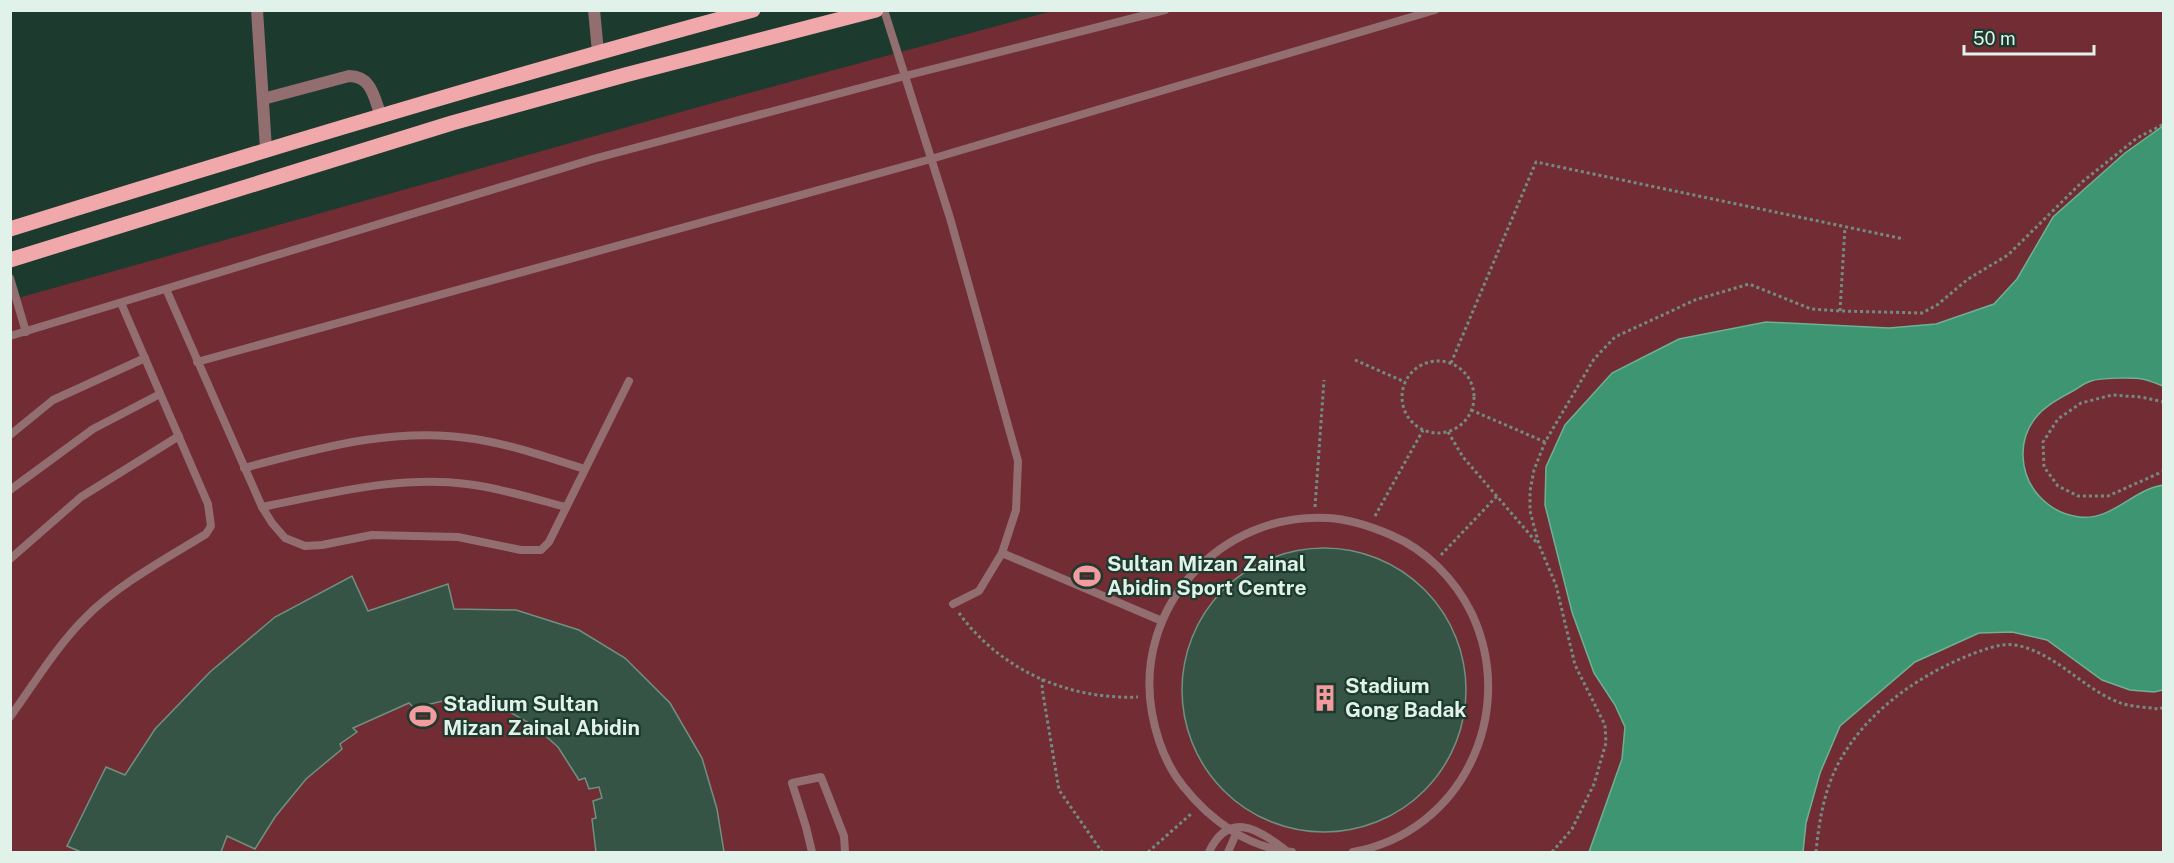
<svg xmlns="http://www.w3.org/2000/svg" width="2174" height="863" viewBox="0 0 2174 863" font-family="'Public Sans',sans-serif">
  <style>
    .green { fill: #722c33 }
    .water { fill: #3d9571; stroke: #6eb195; stroke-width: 1.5 }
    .building { fill: #355446; stroke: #709081; stroke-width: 1.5 }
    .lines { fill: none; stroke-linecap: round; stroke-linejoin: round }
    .path { stroke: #738b80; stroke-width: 3; stroke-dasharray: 3 3; stroke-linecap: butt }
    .service { stroke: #926e70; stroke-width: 8 }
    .minor { stroke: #926e70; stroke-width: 12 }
    .primary { stroke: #f1a8ab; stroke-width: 15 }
    .labels { text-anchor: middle; stroke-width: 4.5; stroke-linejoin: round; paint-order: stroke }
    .poi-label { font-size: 21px; font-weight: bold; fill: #e1f2ea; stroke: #1c3a2d; text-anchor: start }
  </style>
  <rect width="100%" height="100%" fill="#1c3a2d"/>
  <!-- green -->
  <polygon class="green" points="1052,11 2163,11 2163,852 11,852 11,300 727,99"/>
  <!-- water -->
  <path class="water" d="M2163,126V386C2157,384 2149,380 2142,379C2132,377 2100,378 2091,381C2084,383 2077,389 2071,392C2059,399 2046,405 2037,416C2017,439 2019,474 2039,496C2050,508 2063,515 2079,517C2112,521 2132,490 2163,485V690L2154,692L2130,690L2102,680L2047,640L2012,632L1979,633L1915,662L1840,726L1820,773L1806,823L1803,852H1589L1622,759L1625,727L1615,705L1594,673L1572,612L1545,505L1546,467L1565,425L1612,373L1679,339L1766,322L1889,328L1936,324L1994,304L2017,279L2053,217L2125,153Z"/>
  <!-- building -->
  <g class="building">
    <circle cx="1324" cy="690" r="142"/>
    <polygon points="352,576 368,611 448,584 454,609 516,610 579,630 625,658 670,703 702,758 717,809 724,852 596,852 592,819 596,818 593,801 602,798 599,787 589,789 585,778 579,780 558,747 533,725 506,710 479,703 447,700 414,708 409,703 353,728 357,732 340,744 342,749 306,779 275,817 255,849 227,836 221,852 81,852 67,846 106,767 125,775 155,729 210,672 275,617"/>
  </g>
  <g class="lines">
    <!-- path -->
    <g class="path">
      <polyline points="1840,311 1845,227"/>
      <polyline points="1355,360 1405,382"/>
      <circle cx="1438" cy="397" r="36"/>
      <polyline points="1451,363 1536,162 1904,239"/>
      <polyline points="2164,402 2141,397 2112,395 2081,403 2058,419 2043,442 2044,467 2058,486 2078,496 2108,496 2164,471"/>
      <polyline points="1471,410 1545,442"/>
      <polyline points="1448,432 1463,457 1538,544"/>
      <polyline points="1315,507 1324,380"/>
      <polyline points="1375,516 1423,430"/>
      <polyline points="1441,555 1497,496"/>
      <path d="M959,613C1000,670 1069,700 1138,697"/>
      <polyline points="1043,679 1042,688 1059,790 1102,852"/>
      <polyline points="1148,852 1191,814"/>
      <polyline points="1552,852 1572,829 1594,784 1606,743 1605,725 1575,665 1556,585 1539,545 1530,511 1530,491 1534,470 1545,442 1594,359 1615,337 1695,300 1749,284 1811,309 1840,311 1922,313 1937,305 1968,279 2008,255 2082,182 2137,138 2164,124"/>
      <path d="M1816,852C1819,820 1825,785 1842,757C1870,709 1921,674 1972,654C1986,649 2000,643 2015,645C2055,652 2082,688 2118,702C2130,707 2146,707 2159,709L2164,707"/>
    </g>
    <!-- service -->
    <g class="service">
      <polyline points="884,10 950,218 1018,461 1016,510 1002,553 979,591 953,604"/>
      <polyline points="10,278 26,332"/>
      <polyline points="166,289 262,507 272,523 285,538 305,546 322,545 372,535 458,537 521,550 541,550 549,542 629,381"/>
      <polyline points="10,336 593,159 905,76 1165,10"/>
      <polyline points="197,362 931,159 1435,10"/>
      <polyline points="10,435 53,400 145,358"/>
      <path d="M244,468C320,448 395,426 475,439C513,445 549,458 585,469"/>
      <polyline points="10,490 93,429 160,394"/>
      <path d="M262,507C329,494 398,475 467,484C501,488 534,499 566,507"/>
      <polyline points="1002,553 1162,621"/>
      <polyline points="10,559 81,497 179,436"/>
      <path d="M10,717C34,684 56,647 85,618C117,585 167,558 206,534L211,526L208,504L121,303"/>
      <polyline points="812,852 806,827 792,783 821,777 844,836 845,852"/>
      <path d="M1209,852C1228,812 1256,827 1284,849L1285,852"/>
      <polyline points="1228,852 1236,834"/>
      <path d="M1292,852C1248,848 1210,820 1183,786C1166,765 1157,740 1152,713C1133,607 1221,512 1328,518C1350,519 1370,526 1391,535C1426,550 1455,579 1472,614C1518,713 1462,832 1353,852"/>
    </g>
    <!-- minor -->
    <g class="minor">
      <polyline points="257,10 266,149"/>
      <polyline points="594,10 598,52"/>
      <path d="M263,99L349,76C372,76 374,98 381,116"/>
    </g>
    <!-- primary -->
    <g class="primary">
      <path d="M10,229C257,152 504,77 753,10"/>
      <polyline points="10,260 452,123 625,75 876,10"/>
    </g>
  </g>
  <!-- icons -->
  <defs>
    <symbol id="stadium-bare" viewBox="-9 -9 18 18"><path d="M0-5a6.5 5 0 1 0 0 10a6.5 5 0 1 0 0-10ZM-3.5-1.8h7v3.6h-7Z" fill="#f49b9f" stroke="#1c3a2d" stroke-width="2.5" paint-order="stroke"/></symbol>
    <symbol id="building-bare" viewBox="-9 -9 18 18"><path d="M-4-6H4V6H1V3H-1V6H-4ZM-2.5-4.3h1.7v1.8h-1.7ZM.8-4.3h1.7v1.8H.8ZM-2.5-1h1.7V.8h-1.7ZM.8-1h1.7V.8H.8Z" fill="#f49b9f" stroke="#1c3a2d" stroke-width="2.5" paint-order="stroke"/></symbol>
  </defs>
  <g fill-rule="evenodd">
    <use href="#stadium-bare" x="1068" y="557" width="38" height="38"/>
    <use href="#building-bare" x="1306" y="679" width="38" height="38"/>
    <use href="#stadium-bare" x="404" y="697" width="38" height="38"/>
  </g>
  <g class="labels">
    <!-- poi labels -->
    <g class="poi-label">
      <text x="1107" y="571">Sultan Mizan Zainal<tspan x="1107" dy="24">Abidin Sport Centre</tspan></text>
      <text x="1345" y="693">Stadium<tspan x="1345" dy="24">Gong Badak</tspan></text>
      <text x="443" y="711">Stadium Sultan<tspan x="443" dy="24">Mizan Zainal Abidin</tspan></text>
    </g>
  </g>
  <!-- border -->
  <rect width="2174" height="863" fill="none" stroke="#e1f2ea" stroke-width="24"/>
  <!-- scale -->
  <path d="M1964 45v9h130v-9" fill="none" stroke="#e1f2ea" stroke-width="3"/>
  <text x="1973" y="45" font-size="18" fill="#e1f2ea" stroke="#1c3a2d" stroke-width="4.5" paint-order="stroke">50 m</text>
</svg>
